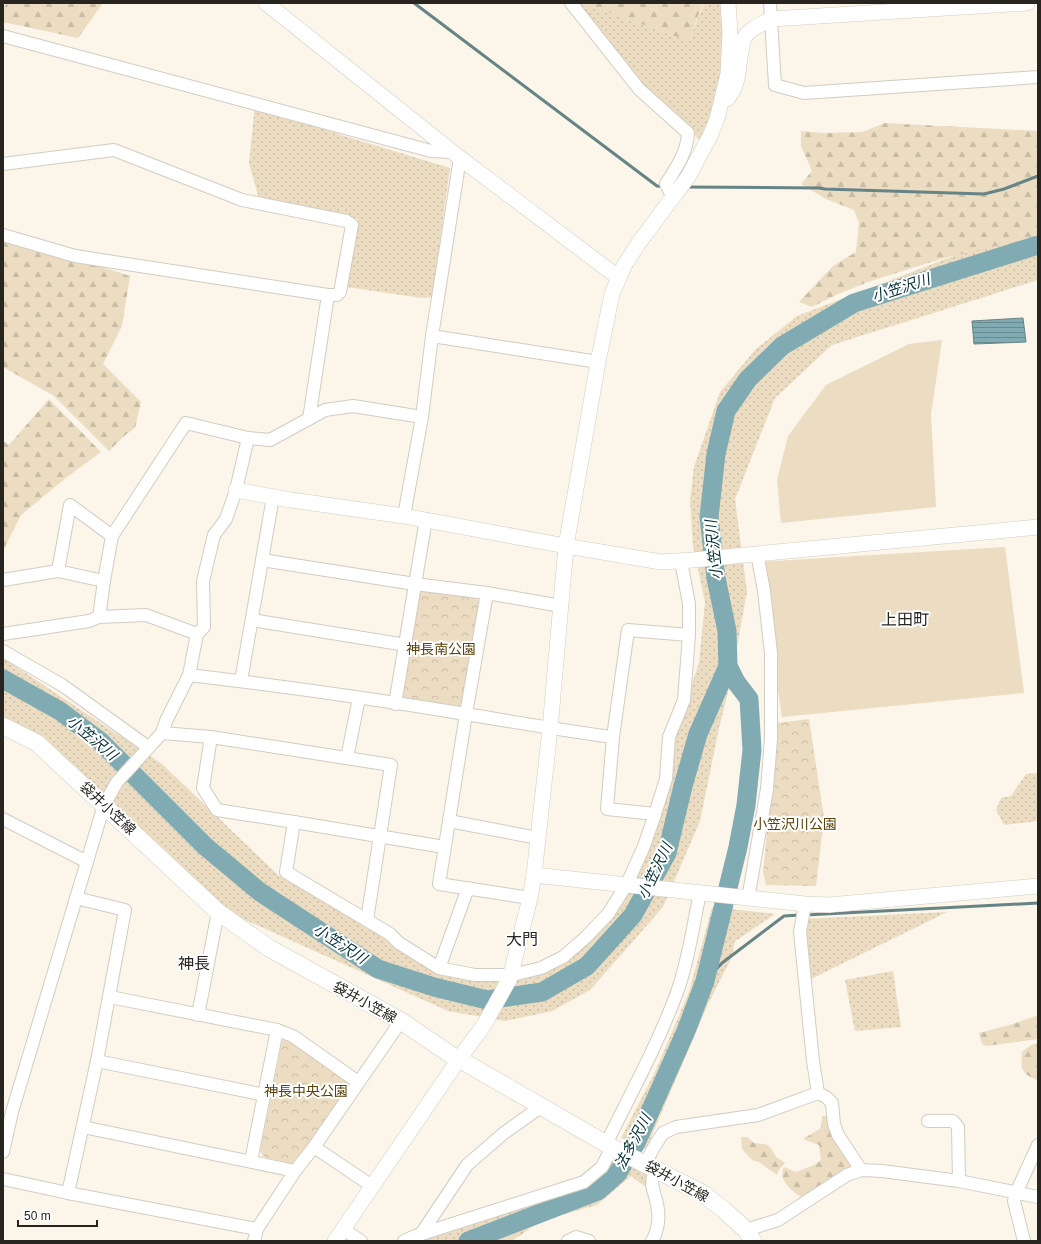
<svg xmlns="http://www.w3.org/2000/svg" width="1041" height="1244" viewBox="0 0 1041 1244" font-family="Arial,'Noto Sans JP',sans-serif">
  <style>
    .grass { fill: url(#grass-dots) }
    .forest { fill: url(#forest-firs) }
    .park { fill: url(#park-crowns) }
    .garden { fill: #ebdcc2 }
    .water { fill: url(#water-rules); stroke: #668386 }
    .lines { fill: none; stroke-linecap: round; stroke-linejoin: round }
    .stream { stroke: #668386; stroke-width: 3 }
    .river { stroke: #80abb2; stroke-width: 19 }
    .minor-casing { stroke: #d2ccc2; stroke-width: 14 }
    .tertiary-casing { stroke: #d2ccc2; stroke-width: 16 }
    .secondary-casing { stroke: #d2ccc2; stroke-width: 18 }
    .minor { stroke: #fff; stroke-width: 12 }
    .tertiary { stroke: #fff; stroke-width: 15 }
    .secondary { stroke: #fff; stroke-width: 17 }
    .labels { text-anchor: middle; stroke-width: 4; stroke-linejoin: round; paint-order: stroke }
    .park-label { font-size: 14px; fill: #5c4108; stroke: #fff }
    .street-label { font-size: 14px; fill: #282521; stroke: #fff }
    .water-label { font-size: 15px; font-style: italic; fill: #043136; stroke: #fff }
    .quarter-label { font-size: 16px; fill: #282521; stroke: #fff }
  </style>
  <defs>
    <pattern id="grass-dots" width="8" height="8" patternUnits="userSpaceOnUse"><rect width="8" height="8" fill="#ebdcc2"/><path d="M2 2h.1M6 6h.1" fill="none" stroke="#cabda6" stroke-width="1.8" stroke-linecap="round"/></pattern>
    <pattern id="forest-firs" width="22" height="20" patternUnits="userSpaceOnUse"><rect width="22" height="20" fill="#ebdcc2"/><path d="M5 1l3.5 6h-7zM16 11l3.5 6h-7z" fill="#cabda6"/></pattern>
    <pattern id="park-crowns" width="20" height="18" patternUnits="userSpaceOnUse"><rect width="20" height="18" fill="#ebdcc2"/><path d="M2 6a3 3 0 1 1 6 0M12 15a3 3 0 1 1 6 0" fill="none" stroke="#cabda6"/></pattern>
    <pattern id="water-rules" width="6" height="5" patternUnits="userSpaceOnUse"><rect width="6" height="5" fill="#80abb2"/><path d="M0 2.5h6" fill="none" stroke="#698b90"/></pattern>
  </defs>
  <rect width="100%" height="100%" fill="#fbf5ea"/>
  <!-- grass -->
  <g class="grass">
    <polygon points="571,3 582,3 689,41 704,3 727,3 727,77 706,145 634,83"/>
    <polygon points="255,104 341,135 450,168 432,297 422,298 347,287 358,219 259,199 249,163"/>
    <polygon points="1038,229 1038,280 832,345 775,398 735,499 747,592 730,684 719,728 700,821 663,907 590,990 552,1011 505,1021 448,1011 219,908 72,763 3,723 3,658 162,764 279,876 392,936 450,975 524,976 554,961 598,925 642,851 674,737 699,663 705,602 693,545 690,501 694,467 720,392 756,349 797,316 956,255"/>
    <polygon points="1038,773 1038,821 1004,825 996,810 1001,798 1011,796 1026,774"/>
    <polygon points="712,907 775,914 734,942 733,955 708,1004 646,1149 621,1138 655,1072 689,992"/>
    <polygon points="947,912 805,982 803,919"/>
    <polygon points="893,971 901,1027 855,1031 845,980"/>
    <polygon points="612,1147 647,1172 646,1187 631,1176 597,1205 561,1215 493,1241 405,1241 584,1182"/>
  </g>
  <!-- forest -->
  <g class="forest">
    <polygon points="7,3 103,3 78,38 3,22 3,8"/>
    <polygon points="582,3 703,3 689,41"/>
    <polygon points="885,123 1038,131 1038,236 944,258 871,281 838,294 812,307 799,302 833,266 856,252 859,223 854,210 826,199 801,184 812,171 801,146 801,131 823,133 862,132"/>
    <polygon points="3,238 22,241 130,276 122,326 103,364 141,402 135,428 124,436 109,451 54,396 3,367"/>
    <polygon points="49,399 101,452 67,477 21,515 3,551 3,441 9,445"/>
    <polygon points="1038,1015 1038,1039 986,1046 982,1044 979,1033 1013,1024"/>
    <path d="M1038,1043V1080H1037C1020,1073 1021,1069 1022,1052L1031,1045Z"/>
    <path d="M822,1116H829L853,1167L821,1184L816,1191L801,1197C792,1191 777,1179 784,1167L796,1172L814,1165L821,1160L819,1145L803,1139L821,1128Z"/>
    <polygon points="741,1137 747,1137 754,1143 765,1144 771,1148 776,1157 785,1163 779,1170 777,1175 759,1162 754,1161 749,1157 742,1149"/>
    <polygon points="536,1224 512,1241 493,1241 531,1226"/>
  </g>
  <!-- park -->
  <g class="park">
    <polygon points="425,590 475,598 479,601 461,706 456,708 407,699 402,696 420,591"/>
    <polygon points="809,719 824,818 816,886 766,885 763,872 778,723"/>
    <polygon points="287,1038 350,1080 351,1085 297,1163 294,1164 264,1157 260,1151 282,1041"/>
  </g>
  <!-- garden -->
  <g class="garden">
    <polygon points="942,340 931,414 936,507 781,523 777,480 788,436 826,385 909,344"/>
    <polygon points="1005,547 1024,693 782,717 759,562"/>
  </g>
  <!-- water -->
  <polygon class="water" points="1023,318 1026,342 974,344 972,321"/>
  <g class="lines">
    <!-- stream -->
    <g class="stream">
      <polyline points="414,3 657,186 665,187"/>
      <polyline points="686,187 819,188 825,189 984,194 1004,189 1038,176"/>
      <polyline points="805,915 1038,903"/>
      <polyline points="705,981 722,963 784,916 800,915"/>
    </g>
    <!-- river -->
    <g class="river">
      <polyline points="3,679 60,711 100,741 206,847 260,892 378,969 434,987 487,1000 542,992 587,966 633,915 667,853 683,786 698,734 728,666 727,631 716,578 709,517 716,454 726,411 748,379 782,346 854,303 1038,245"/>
      <polyline points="468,1241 598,1191 617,1174 636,1143 686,1031 705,981 738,847 746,805 752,750 749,699 736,682 728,666"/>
    </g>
    <defs>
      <g id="minor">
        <path d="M571,3L639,89L688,133C687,153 676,168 666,184L673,198"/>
        <polyline points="770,3 775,85 804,93 1038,77"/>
        <polyline points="3,36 431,151 452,152"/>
        <polyline points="3,164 114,150 242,200 346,221 352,225 341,287 340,292 337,295 328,295"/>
        <polyline points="3,235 75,256 328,295 309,419"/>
        <polyline points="432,336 598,362"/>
        <polyline points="404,516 422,417 432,336 460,158"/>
        <polyline points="262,560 415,584 487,593 466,714 439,884 530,898"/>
        <polyline points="681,561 689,604 689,635 684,700 669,737 666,779 655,814 607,809 613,737 628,630 689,635"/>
        <polyline points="58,571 70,505 112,536"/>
        <polyline points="3,580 58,571 104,581"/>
        <polyline points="487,593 561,606"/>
        <polyline points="99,617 104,581 112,536 186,423 248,438 270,440 325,410 353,406 422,417"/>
        <polyline points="252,620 406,645"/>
        <polyline points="3,634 89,621 99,617 146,615 197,634"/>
        <polyline points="3,651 62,685 148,747"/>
        <path d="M189,675C282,686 374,699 466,714C515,722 564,731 613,737"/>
        <polyline points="241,681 273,497"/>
        <polyline points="395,704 426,519"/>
        <polyline points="162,733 211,737 391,765 367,920"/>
        <polyline points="211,737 203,788 217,810 294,822 444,847"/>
        <polyline points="347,758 359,698"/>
        <polyline points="3,819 87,862"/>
        <polyline points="449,821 538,838"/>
        <polyline points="294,822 286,872 390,934 399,943 439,968 475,975 512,975 541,968 563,957 585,938 608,914 627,884 644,846 655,814"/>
        <polyline points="748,899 767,789 771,739 771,653 764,591 757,553"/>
        <polyline points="805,904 800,932 813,1061 818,1093"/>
        <polyline points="439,968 468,888"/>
        <polyline points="110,997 277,1030 293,1036 358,1082"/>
        <polyline points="198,1015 218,912"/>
        <polyline points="97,1061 265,1095"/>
        <polyline points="928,1121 953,1121 958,1127 959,1181"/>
        <polyline points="83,1127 295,1171"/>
        <path d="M606,1144C630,1095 657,1046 676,995C688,964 693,925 700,893"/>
        <polyline points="314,1147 372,1186"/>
        <polyline points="3,1152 12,1112 104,805 117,782 162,733 166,721 189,675 197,634 204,627 203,581 214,535 226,519 236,490 248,438"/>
        <polyline points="251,1161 277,1030"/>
        <polyline points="645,1164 654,1147 663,1133 676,1127 758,1115 818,1093 826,1097 832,1103 834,1124 838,1135 861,1170"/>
        <polyline points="3,1179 68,1193 257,1229"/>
        <polyline points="68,1193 97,1061 125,910 76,898"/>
        <polyline points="343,1229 361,1241"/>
        <polyline points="746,1230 778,1220 847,1175 861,1170 882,1171 959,1181 1038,1197"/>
        <polyline points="421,1234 467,1165 504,1133 542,1106"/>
        <polyline points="254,1241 257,1229 295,1171 314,1147 401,1021"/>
        <polyline points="404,1241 415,1236 584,1182 602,1167 612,1147"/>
        <polyline points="568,1241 576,1237 589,1241"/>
        <path d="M652,1241C660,1227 660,1212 655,1196C653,1190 651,1184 653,1178C653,1175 655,1172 656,1169"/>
        <polyline points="1024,1241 1014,1201 1016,1193 1038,1145"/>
      </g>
      <g id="tertiary">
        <polyline points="266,3 460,158 619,278"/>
        <path d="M727,99C741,83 737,66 742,47C742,44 743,40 744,38C750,28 762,24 772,19L1027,3"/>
        <polyline points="236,490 291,500 404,516 566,546 661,562 693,560 1038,527"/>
        <polyline points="534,875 805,904 829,905 1038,886"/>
        <polyline points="335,1241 459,1059 484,1025 510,978 530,898 534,875 550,729 566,546 598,362 612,294 624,266 638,244 688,177 710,136 717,119 728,74 730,32 728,3"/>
      </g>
      <polyline id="secondary" points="3,726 37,743 218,912 269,948 401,1021 451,1055 459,1059 615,1149 702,1193 724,1210 746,1230 753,1241"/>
    </defs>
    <!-- minor casing -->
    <use href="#minor" class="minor-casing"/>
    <!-- tertiary casing -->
    <use href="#tertiary" class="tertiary-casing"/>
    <!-- secondary casing -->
    <use href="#secondary" class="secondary-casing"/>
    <!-- minor -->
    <use href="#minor" class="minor"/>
    <!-- tertiary -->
    <use href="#tertiary" class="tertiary"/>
    <!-- secondary -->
    <use href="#secondary" class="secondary"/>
  </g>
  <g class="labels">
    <!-- park labels -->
    <g class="park-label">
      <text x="441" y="654">神長南公園</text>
      <text x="795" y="829">小笠沢川公園</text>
      <text x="306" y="1096">神長中央公園</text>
    </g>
    <!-- street labels -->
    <g class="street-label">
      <text transform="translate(108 808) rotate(43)" y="5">袋井小笠線</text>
      <text transform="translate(365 1002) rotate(29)" y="5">袋井小笠線</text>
      <text transform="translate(677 1181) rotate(29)" y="5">袋井小笠線</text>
    </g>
    <!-- water labels -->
    <g class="water-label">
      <text transform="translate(901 288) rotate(-18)" y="5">小笠沢川</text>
      <text transform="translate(714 550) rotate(-96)" y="5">小笠沢川</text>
      <text transform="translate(92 738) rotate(40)" y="5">小笠沢川</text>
      <text transform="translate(655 871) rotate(-64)" y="5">小笠沢川</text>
      <text transform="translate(340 944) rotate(33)" y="5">小笠沢川</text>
      <text transform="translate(633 1142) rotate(-62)" y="5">法多沢川</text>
    </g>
    <!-- quarter labels -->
    <g class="quarter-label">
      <text x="905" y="625">上田町</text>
      <text x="522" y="945">大門</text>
      <text x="194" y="969">神長</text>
    </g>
  </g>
  <!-- border -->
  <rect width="1041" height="1244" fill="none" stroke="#282521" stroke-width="8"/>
  <!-- scale -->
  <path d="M18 1220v6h79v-6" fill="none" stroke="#282521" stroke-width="2"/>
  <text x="24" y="1220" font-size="12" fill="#282521" stroke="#ffffff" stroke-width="3" paint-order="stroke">50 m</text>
</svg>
